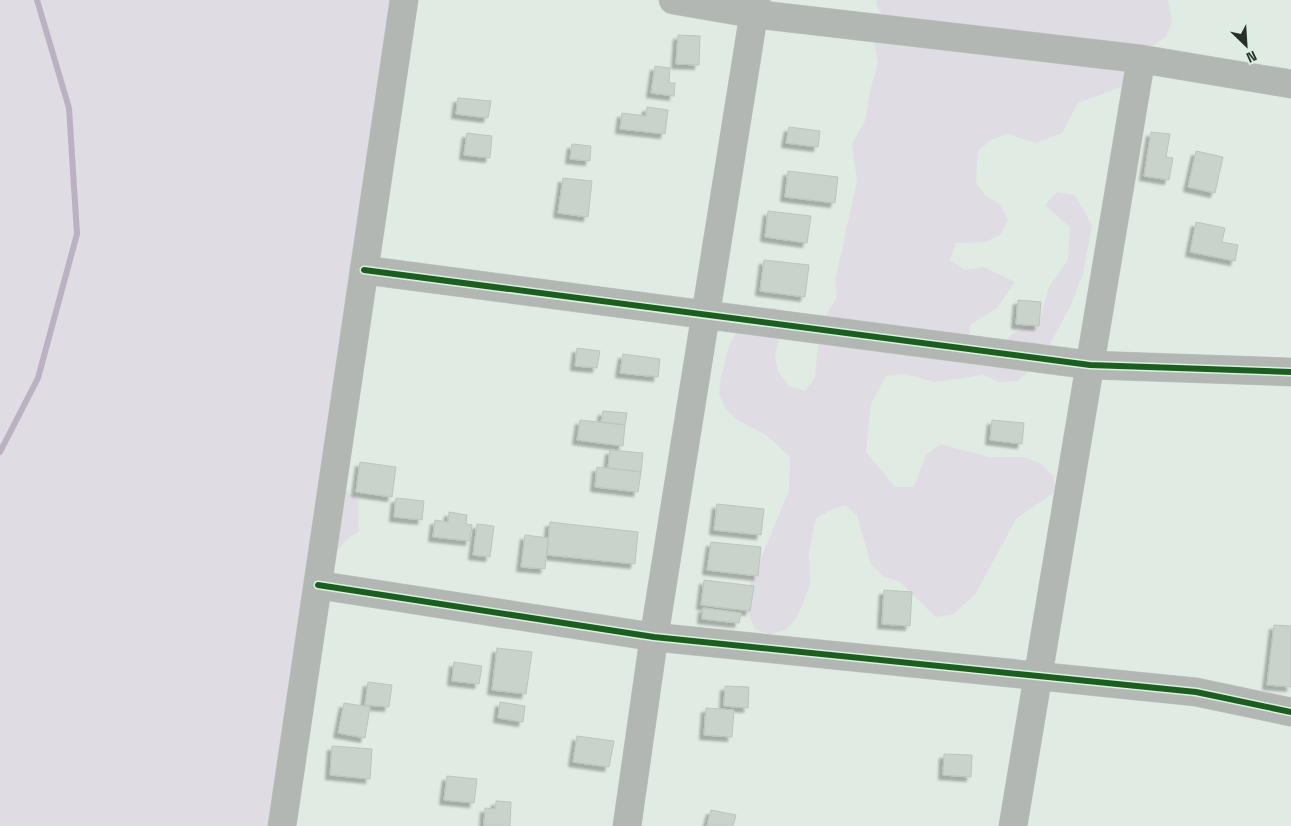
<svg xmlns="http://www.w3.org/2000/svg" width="1291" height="826" viewBox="0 0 1291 826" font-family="'Space Grotesk',sans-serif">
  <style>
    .green { fill: #dfdde3 }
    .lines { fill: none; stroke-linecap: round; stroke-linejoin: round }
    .stream { stroke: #bcb1c3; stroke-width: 6 }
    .building { fill: #c9d2cb; stroke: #bcc4be; filter: url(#shadow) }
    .minor-casing { stroke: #c0c8c2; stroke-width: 29 }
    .minor { stroke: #b2b7b3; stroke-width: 28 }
    .cycleway-casing { stroke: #dbf0e0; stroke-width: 9 }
    .cycleway { stroke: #1b5e20; stroke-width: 6 }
  </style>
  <defs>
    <filter id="shadow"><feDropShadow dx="-4.5" dy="4.5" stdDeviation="1" flood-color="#0004"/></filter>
  </defs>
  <rect width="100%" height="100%" fill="#e0ebe3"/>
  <!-- green -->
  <g class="green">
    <polygon points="0,0 400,0 330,478 358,500 359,531 344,542 313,584 284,826 0,826"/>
    <polygon points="877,0 1168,0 1172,21 1166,37 1136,56 1123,86 1078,103 1062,133 1036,143 1007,134 991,140 978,151 976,183 986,196 1000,204 1008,220 1001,234 986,242 956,243 950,260 965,270 984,267 1015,282 997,308 970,325 969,342 1001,350 1010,335 1040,319 1049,287 1068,260 1070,227 1045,205 1057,192 1075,195 1092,225 1083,274 1071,305 1042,359 1018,381 999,382 984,375 935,382 904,374 886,376 871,404 866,452 895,487 914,487 926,455 940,444 989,457 1024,457 1041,464 1053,476 1056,491 1016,519 975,595 952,615 935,617 900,582 883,576 871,564 857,516 846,505 831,510 816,518 809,551 810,586 797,617 786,630 769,635 755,629 743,601 789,491 790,457 766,435 737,420 726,409 719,394 721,377 729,346 745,317 760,307 776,308 783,324 775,355 778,371 789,386 805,391 815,377 820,326 837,297 835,281 857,181 852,144 865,121 870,91 878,63 874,41 884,19 876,4"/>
  </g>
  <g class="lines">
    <!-- stream -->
    <polyline class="stream" points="0,452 38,378 77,234 69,108 37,0"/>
  </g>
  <!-- building -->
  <g class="building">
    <polygon points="678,35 700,36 699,65 676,64"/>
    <polygon points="655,66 670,68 669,83 675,83 674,96 651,93"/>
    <polygon points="458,98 491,101 488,118 456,114"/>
    <polygon points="647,107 668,110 665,134 620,129 622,113 646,116"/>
    <polygon points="789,127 820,131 818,147 786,143"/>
    <polygon points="1151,132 1170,134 1166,157 1173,158 1169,180 1144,176"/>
    <polygon points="467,133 492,136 490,158 464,155"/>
    <polygon points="572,144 591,146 590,161 570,159"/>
    <polygon points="1196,151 1223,157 1215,193 1188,187"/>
    <polygon points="788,171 838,177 835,203 785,197"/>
    <polygon points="563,178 592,181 588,217 558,213"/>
    <polygon points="768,211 811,216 807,243 765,237"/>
    <polygon points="1196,222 1225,228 1222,242 1238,245 1235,261 1190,252"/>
    <polygon points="764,260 809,265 805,297 760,291"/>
    <polygon points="1018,300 1041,302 1039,326 1016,324"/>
    <polygon points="577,348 600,351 597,368 575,366"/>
    <polygon points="623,354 660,359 658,377 620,373"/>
    <polygon points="603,411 627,413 625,425 601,422"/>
    <polygon points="580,420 625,425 623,446 577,440"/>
    <polygon points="992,420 1024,423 1022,444 990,440"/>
    <polygon points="610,450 643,453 641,472 608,468"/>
    <polygon points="360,462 396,467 392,497 356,492"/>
    <polygon points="597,467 641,472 638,492 595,487"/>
    <polygon points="396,498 424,501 422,520 394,517"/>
    <polygon points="717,504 764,509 761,535 714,530"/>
    <polygon points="449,512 467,515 466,524 472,525 470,541 433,537 435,520 448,522"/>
    <polygon points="550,522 638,532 635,564 547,555"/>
    <polygon points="477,524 494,526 490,557 473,555"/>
    <polygon points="525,535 548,538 545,569 521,567"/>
    <polygon points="711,542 761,547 758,576 707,570"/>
    <polygon points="704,580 754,586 750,611 701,605"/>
    <polygon points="884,590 912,592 910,626 882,624"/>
    <polygon points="703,608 741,613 739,623 702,619"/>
    <polygon points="1274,625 1291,626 1291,687 1267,685"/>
    <polygon points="497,648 532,652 526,694 492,690"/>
    <polygon points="454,662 482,666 479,684 452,681"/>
    <polygon points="368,682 392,685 389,707 365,705"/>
    <polygon points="725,686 749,687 748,708 724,706"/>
    <polygon points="500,702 525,706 523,722 498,718"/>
    <polygon points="344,703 370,707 365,738 338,733"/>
    <polygon points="706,708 734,710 732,737 704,735"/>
    <polygon points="577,736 614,741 609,767 573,762"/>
    <polygon points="332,746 372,749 370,779 330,775"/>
    <polygon points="944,754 972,755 971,777 943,775"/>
    <polygon points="447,776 477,779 474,803 444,800"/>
    <polygon points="496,801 511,802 510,826 484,826 485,808 495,809"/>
    <polygon points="711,810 736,815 733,826 707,826"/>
  </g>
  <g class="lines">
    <defs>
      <g id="minor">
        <polyline points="673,0 754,14 1141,59 1291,84"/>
        <polyline points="364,270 1090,365 1291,372"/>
        <polyline points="318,585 654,637 1196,692 1291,712"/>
        <polyline points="282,826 404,0"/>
        <polyline points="627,826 654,637 756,0"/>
        <polyline points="1013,826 1141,59"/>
      </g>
    </defs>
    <!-- minor casing -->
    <use href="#minor" class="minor-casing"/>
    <!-- minor -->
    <use href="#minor" class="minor"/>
    <defs>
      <g id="cycleway">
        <polyline points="364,270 1090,365 1291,372"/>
        <polyline points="318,585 654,637 1196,692 1291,712"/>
      </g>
    </defs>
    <!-- cycleway casing -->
    <use href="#cycleway" class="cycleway-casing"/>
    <!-- cycleway -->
    <use href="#cycleway" class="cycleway"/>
  </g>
  <!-- north arrow -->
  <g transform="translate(1246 45) rotate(155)" stroke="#dbf0e0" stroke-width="4" paint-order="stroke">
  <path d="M0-4L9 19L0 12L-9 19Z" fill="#282f29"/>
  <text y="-8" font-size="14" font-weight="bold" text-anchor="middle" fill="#282f29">N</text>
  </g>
</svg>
